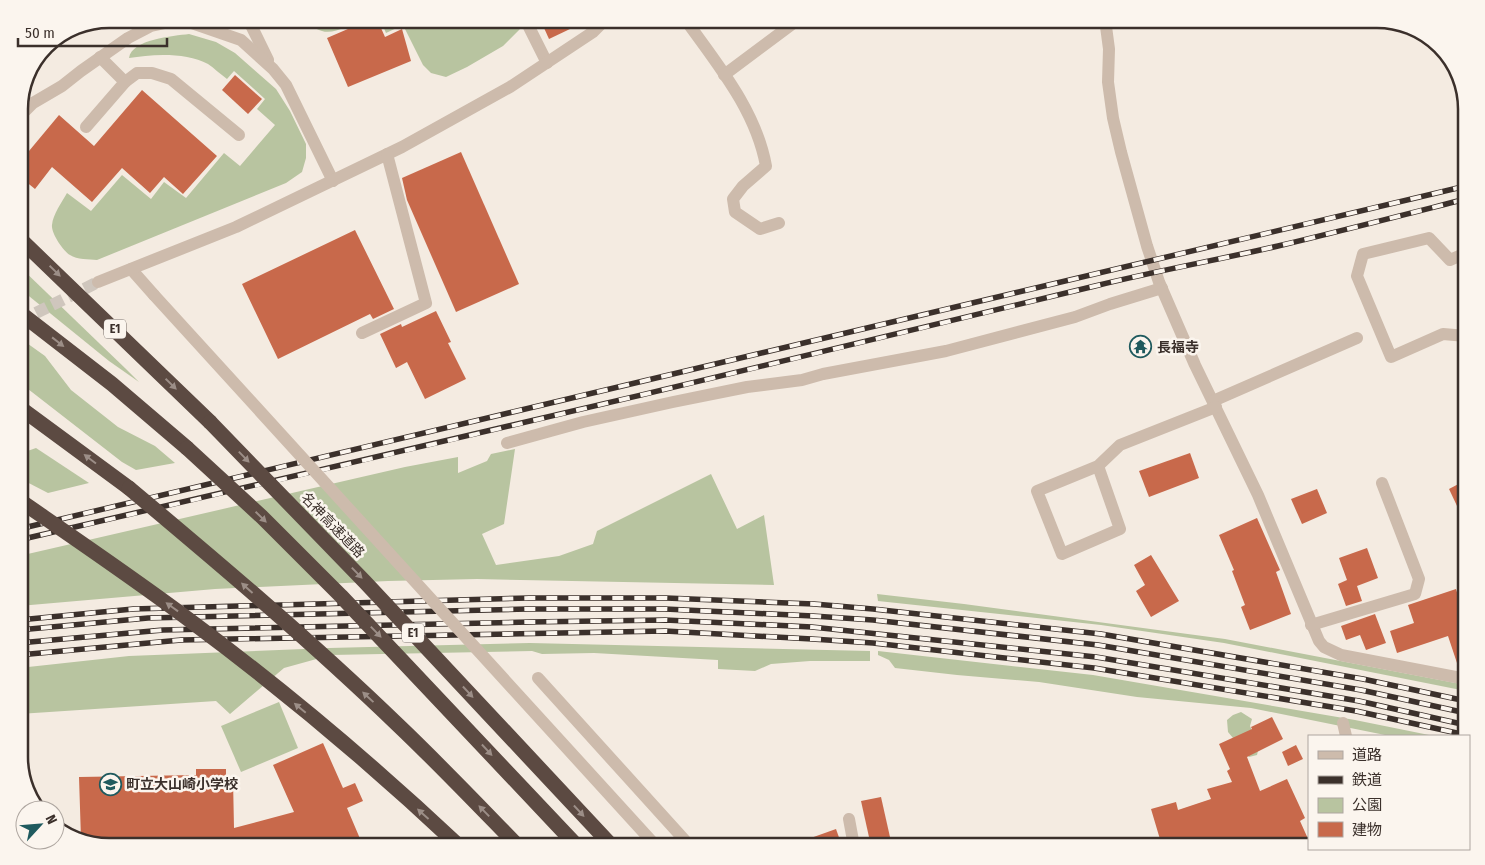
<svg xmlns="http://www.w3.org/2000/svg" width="1485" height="865" viewBox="0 0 1485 865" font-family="'Fira Sans Condensed','Noto Sans JP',sans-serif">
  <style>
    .green { fill: #b8c4a0 }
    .building { fill: #c8694b }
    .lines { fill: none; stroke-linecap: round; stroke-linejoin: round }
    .minor-tunnel { stroke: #cfc6bd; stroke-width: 12; stroke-dasharray: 12 6; stroke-linecap: butt }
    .minor { stroke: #cdbbac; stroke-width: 12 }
    .highway { stroke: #5c4a42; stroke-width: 15 }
    .rail-casing { stroke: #3b302b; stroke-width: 5.5 }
    .rail { stroke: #fbf5ee; stroke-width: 4; stroke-dasharray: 11; stroke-linecap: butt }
    .minor-bridge { stroke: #cdbbac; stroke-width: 12 }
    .highway-bridge { stroke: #5c4a42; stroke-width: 15 }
    .oneway { fill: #9c8e87 }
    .labels { text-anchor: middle; stroke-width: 5; stroke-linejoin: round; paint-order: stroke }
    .shield { fill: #fbf5ee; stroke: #756b66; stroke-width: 1 }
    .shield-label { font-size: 12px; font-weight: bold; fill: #3b302b }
    .poi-label { font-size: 14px; font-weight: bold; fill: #3b302b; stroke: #fbf5ee; text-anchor: start }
    .street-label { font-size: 14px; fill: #3b302b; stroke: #fbf5ee }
    .rim { fill: none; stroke: #3b302b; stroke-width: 2.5 }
  </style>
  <rect width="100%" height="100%" fill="#f4ebe1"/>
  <!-- green -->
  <g class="green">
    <path d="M300,19H361C351,24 334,35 322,31C314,29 307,22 300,19Z"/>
    <polygon points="380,19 515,19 520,29 503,46 467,67 446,77 431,73 423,65 403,25 386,33"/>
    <path d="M189,34L216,42L235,53L276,89L290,111L306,144V158L302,172L286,183L97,260C89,259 77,260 70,255C63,251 51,233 52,225C53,214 62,202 67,193L91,211L122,175L151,199L164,182L186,198L224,153L240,166L275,125L257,109L265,99L234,71L227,79C220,74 214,68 208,64C186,52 152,54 129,58C132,39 173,36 189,34Z"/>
    <polygon points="19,266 126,369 139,382 109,361 19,288"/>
    <polygon points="24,341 45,356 71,390 118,427 155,446 175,463 136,470 122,462 19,382 19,344"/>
    <polygon points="36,448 89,483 48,493 19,478 19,454"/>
    <polygon points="515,449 504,524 482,534 496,565 559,556 593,544 597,531 711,474 737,529 764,515 774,585 477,579 388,581 215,589 19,606 19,556 405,467 458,457 458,473 487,461 491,454"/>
    <polygon points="877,594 964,604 1225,639 1466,685 1466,691 1224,643 1101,625 878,601"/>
    <polygon points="530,643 870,651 870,661 810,661 771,664 755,671 718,669 718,660 594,653 542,654 532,651 331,655 284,668 230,714 216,701 19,714 19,668 129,656 329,648"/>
    <polygon points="878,651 1093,675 1355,720 1434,736 1390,736 1251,708 1137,697 1039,682 957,675 895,668 889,660 878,655"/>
    <polygon points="279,702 298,748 241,772 221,726"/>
    <polygon points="1241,712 1252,719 1250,726 1259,747 1257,755 1249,757 1228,732 1227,720 1233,715"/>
  </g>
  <!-- building -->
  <g class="building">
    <polygon points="371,19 377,19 385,37 402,29 411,61 348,87 327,38"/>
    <polygon points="540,19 591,19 549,39"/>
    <polygon points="235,75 262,99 248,114 222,90"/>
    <polygon points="142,90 217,156 183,194 164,177 150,193 122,168 92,202 52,167 35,189 19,176 19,163 59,115 94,146"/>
    <polygon points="461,152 519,284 456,312 407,200 402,178"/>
    <polygon points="355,230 394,309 373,319 370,314 278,359 242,284"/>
    <polygon points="436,311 451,342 448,343 466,379 425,399 407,362 396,368 380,334 401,324 402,327"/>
    <polygon points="1190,453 1199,478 1149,497 1139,471"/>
    <polygon points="1466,480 1466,525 1449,489"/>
    <polygon points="1317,489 1327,513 1302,524 1291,499"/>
    <polygon points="1257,518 1280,570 1276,572 1291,614 1250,630 1241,607 1245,605 1232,571 1234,570 1219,535"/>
    <polygon points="1367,548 1378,578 1357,586 1362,601 1346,606 1338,584 1347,580 1339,558"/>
    <polygon points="1151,555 1179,601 1151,617 1136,591 1145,585 1134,565"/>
    <polygon points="1456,589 1465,618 1461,620 1466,637 1466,671 1459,669 1448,636 1397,653 1390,631 1414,623 1408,605"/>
    <polygon points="1375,614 1386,643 1366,650 1360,635 1346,640 1341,626"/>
    <polygon points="1272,717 1283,739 1247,757 1260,791 1287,779 1305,818 1300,821 1309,841 1309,846 1162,846 1151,809 1176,802 1178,810 1211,799 1207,789 1232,782 1227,771 1230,769 1219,744 1252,729 1251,727"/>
    <polygon points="323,743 343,788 355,783 363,801 347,808 361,841 349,846 108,846 81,839 79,777 196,775 196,769 226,769 226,779 233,779 234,828 294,812 273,765"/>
    <polygon points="1296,745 1303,759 1288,766 1282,752"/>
    <polygon points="881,797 892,846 871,846 861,801"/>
    <polygon points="836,829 842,846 795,846 794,844"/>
  </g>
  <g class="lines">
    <!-- minor-tunnel -->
    <polyline class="minor-tunnel" points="20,321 98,282"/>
    <!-- minor -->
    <g class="minor">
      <polyline points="248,19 268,60"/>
      <polyline points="525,19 547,63"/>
      <path d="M685,19C717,64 756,110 766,166L743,186L733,199L735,212L760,229L779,223"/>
      <polyline points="1105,19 1109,49 1108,82 1113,118 1121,152 1147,246 1159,282 1195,365 1258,495 1319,641 1324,647 1341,655 1466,679"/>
      <polyline points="724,75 799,19"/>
      <polyline points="125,82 137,73 152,73 171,79 239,135"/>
      <polyline points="19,117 33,103 62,86 81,71 128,38 151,26 165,23 189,22 241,40 273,69 286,85 333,181"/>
      <polyline points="86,127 125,82 100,57"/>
      <polyline points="1466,253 1450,260 1429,238 1363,254 1357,276 1391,357 1443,334 1466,336"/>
      <polyline points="131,269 154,295"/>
      <polyline points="98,282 236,227 402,147 510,87 593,32 606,19"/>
      <polyline points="362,333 426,303 387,154"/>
      <polyline points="1213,401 1357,338"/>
      <polyline points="507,443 583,422 673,402 747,387 802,380 823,374 946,351 1075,317 1110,304 1162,288"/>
      <polyline points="1098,466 1120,529 1062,554 1037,491 1098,466 1120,445 1216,407"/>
      <polyline points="1311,625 1415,594 1419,579 1382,483"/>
      <polyline points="538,678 690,846"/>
      <polyline points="1343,723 1346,736"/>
      <polyline points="849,819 854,846"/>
    </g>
    <!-- highway -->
    <g class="highway">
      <polyline points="19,238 210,422"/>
      <polyline points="19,312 112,384 187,448"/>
      <polyline points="19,407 129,488"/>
    </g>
    <defs>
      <g id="rail">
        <polyline points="19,529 1466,186"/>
        <path d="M19,540C378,458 737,373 1095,286C1156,271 1217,260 1278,246C1341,231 1403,215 1466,199"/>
        <polyline points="19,620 133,609 529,598 666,598 814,604 873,609 1101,634 1363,679 1466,701"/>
        <polyline points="19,630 148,618 527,609 665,609 813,616 873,620 1098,645 1361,690 1466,713"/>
        <polyline points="19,643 163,630 530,622 665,620 812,627 1096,657 1359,701 1466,725"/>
        <polyline points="19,655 181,640 665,631 812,639 873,643 1094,668 1356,711 1466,735"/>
      </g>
    </defs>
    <!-- rail casing -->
    <use href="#rail" class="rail-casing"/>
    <!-- rail -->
    <use href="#rail" class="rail"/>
    <!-- minor-bridge -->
    <polyline class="minor-bridge" points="154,295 656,846"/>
    <!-- highway-bridge -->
    <g class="highway-bridge">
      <polyline points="210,422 365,582 612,846"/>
      <polyline points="187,448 262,517 341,596 577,846"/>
      <path d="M129,488C221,565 312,642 398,725C439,764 478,805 518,846"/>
      <path d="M19,500C77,540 136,580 192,622C285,691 375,767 459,846"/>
    </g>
  </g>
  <!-- one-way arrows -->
  <defs><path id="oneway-solid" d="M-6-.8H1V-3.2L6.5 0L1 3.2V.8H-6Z" transform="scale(1.25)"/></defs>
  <g class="oneway">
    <use href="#oneway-solid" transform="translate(55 271) rotate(44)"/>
    <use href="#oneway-solid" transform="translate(58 342) rotate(38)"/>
    <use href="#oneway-solid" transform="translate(171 384) rotate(44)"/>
    <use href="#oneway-solid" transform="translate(244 457) rotate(46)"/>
    <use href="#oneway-solid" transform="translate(90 459) rotate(-143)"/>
    <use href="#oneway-solid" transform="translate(261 517) rotate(44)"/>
    <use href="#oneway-solid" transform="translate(357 573) rotate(46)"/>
    <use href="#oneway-solid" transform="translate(247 588) rotate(-138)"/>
    <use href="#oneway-solid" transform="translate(172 607) rotate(-144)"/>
    <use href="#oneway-solid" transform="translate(376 632) rotate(46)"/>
    <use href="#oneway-solid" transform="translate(468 692) rotate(47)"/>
    <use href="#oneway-solid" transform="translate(368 697) rotate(-137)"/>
    <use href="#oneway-solid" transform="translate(300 708) rotate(-140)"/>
    <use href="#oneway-solid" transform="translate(487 750) rotate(47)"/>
    <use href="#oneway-solid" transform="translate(484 811) rotate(-134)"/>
    <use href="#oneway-solid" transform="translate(579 811) rotate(47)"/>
    <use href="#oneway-solid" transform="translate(423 814) rotate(-138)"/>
  </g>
  <!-- icons -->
  <defs>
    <symbol id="temple-ring" viewBox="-11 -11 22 22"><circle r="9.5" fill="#fbf5ee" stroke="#1f5a5e" stroke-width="1.5"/><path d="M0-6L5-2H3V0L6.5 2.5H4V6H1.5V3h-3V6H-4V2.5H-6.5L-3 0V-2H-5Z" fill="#1f5a5e"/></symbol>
    <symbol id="school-ring" viewBox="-11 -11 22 22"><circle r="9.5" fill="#fbf5ee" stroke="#1f5a5e" stroke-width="1.5"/><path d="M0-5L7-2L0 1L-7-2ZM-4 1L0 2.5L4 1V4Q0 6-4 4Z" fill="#1f5a5e"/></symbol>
  </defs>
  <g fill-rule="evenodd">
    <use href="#temple-ring" x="1128" y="334" width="25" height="25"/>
    <use href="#school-ring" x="98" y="772" width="25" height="25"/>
  </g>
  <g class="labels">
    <!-- shield labels -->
    <g class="shield">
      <rect x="104" y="319.5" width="22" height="19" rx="4"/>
      <rect x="402" y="623.5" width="22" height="19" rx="4"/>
    </g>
    <g class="shield-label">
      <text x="115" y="333">E1</text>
      <text x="413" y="637">E1</text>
    </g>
    <!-- poi labels -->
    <g class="poi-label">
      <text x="1157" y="352">長福寺</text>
      <text x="126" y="789">町立大山崎小学校</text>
    </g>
    <!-- street labels -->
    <g class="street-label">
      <text transform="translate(333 525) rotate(46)" y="5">名神高速道路</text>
    </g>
  </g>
  <!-- crop -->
  <path d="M0 0H1485V865H0ZM109 28H1377A81 81 0 0 1 1458 109V757A81 81 0 0 1 1377 838H109A81 81 0 0 1 28 757V109A81 81 0 0 1 109 28Z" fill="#fbf5ee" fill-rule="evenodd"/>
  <path class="rim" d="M109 28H1377A81 81 0 0 1 1458 109V757A81 81 0 0 1 1377 838H109A81 81 0 0 1 28 757V109A81 81 0 0 1 109 28Z"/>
  <!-- legend -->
  <rect x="1308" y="735" width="162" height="115" fill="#fbf5ee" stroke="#aea6a0"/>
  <rect x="1318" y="751" width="25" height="8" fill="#cdbbac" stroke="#aea6a0"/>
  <text x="1352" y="760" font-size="15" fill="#3b302b">道路</text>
  <rect x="1318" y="776" width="25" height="8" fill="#3b302b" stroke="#aea6a0"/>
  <text x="1352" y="785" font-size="15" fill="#3b302b">鉄道</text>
  <rect x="1318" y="798" width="25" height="15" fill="#b8c4a0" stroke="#aea6a0"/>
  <text x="1352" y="810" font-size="15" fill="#3b302b">公園</text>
  <rect x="1318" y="822" width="25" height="15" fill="#c8694b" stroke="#aea6a0"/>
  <text x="1352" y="835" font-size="15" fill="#3b302b">建物</text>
  <!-- north arrow -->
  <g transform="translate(40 825) rotate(64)"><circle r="24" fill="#fbf5ee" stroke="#aea6a0"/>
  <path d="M0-4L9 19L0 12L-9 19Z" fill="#1f5a5e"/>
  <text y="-8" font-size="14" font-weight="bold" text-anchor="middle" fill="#3b302b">N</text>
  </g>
  <!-- scale -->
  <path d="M18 38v8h149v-8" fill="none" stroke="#3b302b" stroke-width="2.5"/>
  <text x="25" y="38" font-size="15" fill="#3b302b" stroke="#fbf5ee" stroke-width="4" paint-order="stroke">50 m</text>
</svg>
